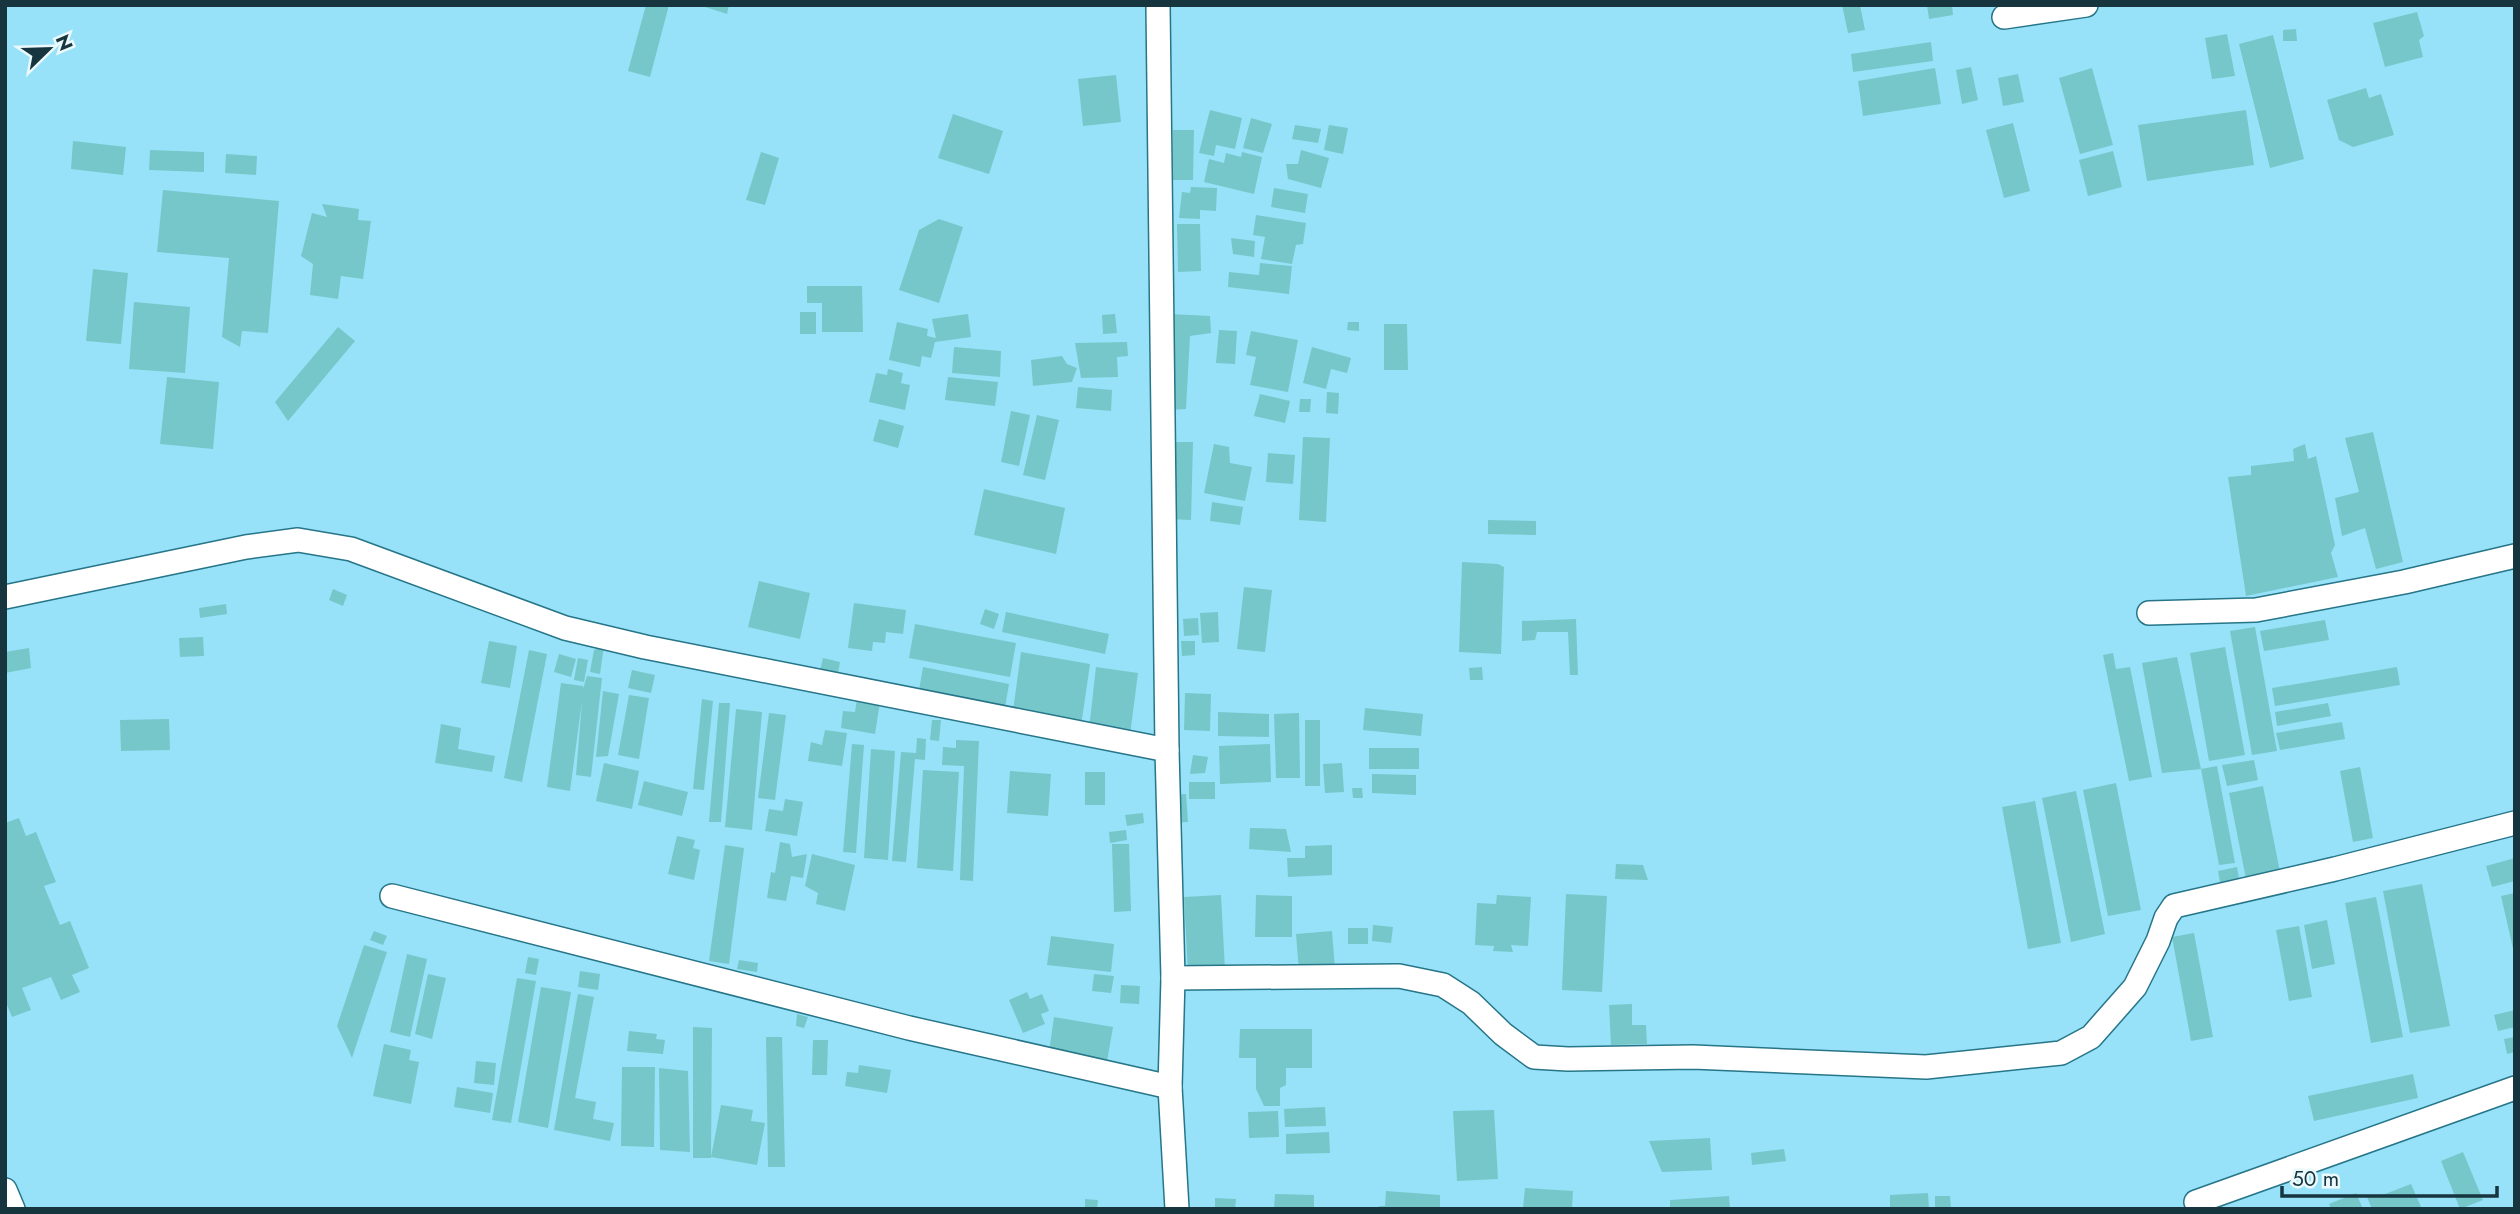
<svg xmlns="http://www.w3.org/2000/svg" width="2520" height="1214" viewBox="0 0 2520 1214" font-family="Jost,sans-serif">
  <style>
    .building { fill: #76c7ca }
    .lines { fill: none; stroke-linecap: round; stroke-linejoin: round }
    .minor-casing { stroke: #267588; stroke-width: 26 }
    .minor { stroke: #fff; stroke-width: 23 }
  </style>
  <rect width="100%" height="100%" fill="#97e2f8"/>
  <!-- building -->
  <g class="building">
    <polygon points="646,5 669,5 650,77 628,71"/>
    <polygon points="699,5 729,5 727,14"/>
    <polygon points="1842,5 1860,5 1865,30 1848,33"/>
    <polygon points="1927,5 1952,5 1953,15 1929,19"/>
    <polygon points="2417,12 2424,36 2419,40 2423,57 2385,67 2373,23"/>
    <polygon points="2296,29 2297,41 2283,41 2283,30"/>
    <polygon points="2227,34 2235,76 2212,79 2205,38"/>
    <polygon points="2273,35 2304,159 2270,168 2239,44"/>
    <polygon points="1931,42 1933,61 1853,72 1851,54"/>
    <polygon points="1971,67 1978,100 1962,104 1956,70"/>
    <polygon points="1935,68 1941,104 1863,116 1858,81"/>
    <polygon points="2092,68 2113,145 2080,154 2059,78"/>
    <polygon points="2018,74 2024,102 2003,106 1998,78"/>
    <polygon points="1116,75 1121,122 1083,126 1078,79"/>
    <polygon points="2366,88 2369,98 2381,94 2394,135 2353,147 2339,140 2327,100"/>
    <polygon points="1210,110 1242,118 1235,149 1216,145 1214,156 1199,153"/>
    <polygon points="2246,110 2254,165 2147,181 2138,125"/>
    <polygon points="953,114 1003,131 989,174 938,158"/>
    <polygon points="1251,118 1272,124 1263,153 1243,148"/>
    <polygon points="2013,123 2030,191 2004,198 1986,130"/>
    <polygon points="1295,125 1321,129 1318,143 1292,139"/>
    <polygon points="1329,125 1348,128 1343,154 1324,150"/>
    <polygon points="1173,130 1194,130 1193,180 1172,180"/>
    <polygon points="73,141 126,147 123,175 71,169"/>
    <polygon points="150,150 204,152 204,172 149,170"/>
    <polygon points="1301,150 1329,158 1321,188 1288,179 1286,164 1298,164"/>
    <polygon points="2113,151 2122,187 2088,196 2079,160"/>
    <polygon points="761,152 779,158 765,205 746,200"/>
    <polygon points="1242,152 1262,157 1254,194 1204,182 1209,159 1224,163 1226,153 1241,157"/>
    <polygon points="226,154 257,156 256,175 225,173"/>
    <polygon points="1191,187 1217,188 1216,211 1200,210 1200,219 1179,218 1182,192 1190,193"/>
    <polygon points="1274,188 1308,194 1305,213 1271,207"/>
    <polygon points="163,190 279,201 268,333 242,331 240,347 222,337 229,258 157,252"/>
    <polygon points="322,204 359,209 358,220 371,221 363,279 341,276 338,299 310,295 313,264 301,256 312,213 327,217"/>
    <polygon points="1256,215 1306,223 1303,244 1296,245 1292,264 1261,259 1265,237 1253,235"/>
    <polygon points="939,219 963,227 939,303 899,290 919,230"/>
    <polygon points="1177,224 1200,224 1201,271 1178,272"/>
    <polygon points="1231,238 1255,241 1254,257 1233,254"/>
    <polygon points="1260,263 1292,266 1289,294 1228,287 1229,272 1259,275"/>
    <polygon points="93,269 128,273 121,344 86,341"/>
    <polygon points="807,286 862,286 863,332 822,332 822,303 807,303"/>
    <polygon points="134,302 190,307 185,373 129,369"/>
    <rect x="800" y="312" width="16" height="22"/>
    <polygon points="968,314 971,337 935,342 931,358 922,356 920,367 889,360 897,322 928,329 927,336 936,338 932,319"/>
    <polygon points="1115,314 1117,333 1103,334 1102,315"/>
    <polygon points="1170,314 1210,316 1211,333 1190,336 1186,409 1169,410"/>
    <polygon points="1348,322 1359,322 1359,331 1347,330"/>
    <polygon points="1384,324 1407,324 1408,370 1384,370"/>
    <polygon points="338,327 355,341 288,421 275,402"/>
    <polygon points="1219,330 1237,331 1235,364 1216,363"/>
    <polygon points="1251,331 1298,340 1288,392 1250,385 1256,357 1246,355"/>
    <polygon points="1127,342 1128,356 1117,357 1118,377 1081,378 1075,343"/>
    <polygon points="954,347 1001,351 1000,377 952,373"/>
    <polygon points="1312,347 1351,358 1347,373 1331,369 1326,389 1303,383"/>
    <polygon points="1062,356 1067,364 1077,368 1072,382 1033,386 1031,360"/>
    <polygon points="888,369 903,373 901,383 910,385 905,410 869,402 876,373 887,375"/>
    <polygon points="167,377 219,382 213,449 160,444"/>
    <polygon points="948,377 998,382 995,406 945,400"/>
    <polygon points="1078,387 1112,390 1111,411 1076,408"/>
    <polygon points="1327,392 1339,393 1338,414 1326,413"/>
    <polygon points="1260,394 1290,401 1285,423 1254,416"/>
    <polygon points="1300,399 1311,399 1310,412 1299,412"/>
    <polygon points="1011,411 1030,415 1019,466 1001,462"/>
    <polygon points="1037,415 1059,420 1045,480 1023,475"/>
    <polygon points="879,419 904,426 898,448 873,441"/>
    <polygon points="2373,432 2403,562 2376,569 2365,528 2342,536 2335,498 2359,492 2345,438"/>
    <polygon points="1303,437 1330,438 1326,522 1299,520"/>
    <polygon points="1172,442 1193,442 1191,520 1169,519"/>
    <polygon points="1214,444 1229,447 1230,463 1252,467 1245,501 1204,493"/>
    <polygon points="2305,444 2308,459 2316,456 2335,545 2331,553 2338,577 2246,596 2228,477 2251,475 2251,466 2294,461 2293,449"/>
    <polygon points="1268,453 1295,455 1293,484 1266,482"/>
    <polygon points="984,489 1065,508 1056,554 974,535"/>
    <polygon points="1212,502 1243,507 1240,525 1210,521"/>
    <polygon points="1488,520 1536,521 1536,535 1488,534"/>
    <polygon points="1462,562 1498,564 1504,567 1501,654 1459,652"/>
    <polygon points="759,581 810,593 800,639 748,627"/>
    <polygon points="1244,587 1272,590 1265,652 1237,649"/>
    <polygon points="333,589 347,595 343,606 329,600"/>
    <polygon points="854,603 906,610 903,634 886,632 885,643 873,642 872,651 848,648"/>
    <polygon points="226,604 227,614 200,618 199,608"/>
    <polygon points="985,609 999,614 994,629 980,624"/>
    <polygon points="1006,612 1109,634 1105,654 1002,632"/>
    <polygon points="1218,612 1219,642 1202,643 1200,613"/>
    <polygon points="1198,618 1199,635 1184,636 1183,619"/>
    <polygon points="1576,619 1578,675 1570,675 1568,632 1537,632 1535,640 1522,641 1522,621"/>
    <polygon points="2325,620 2329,640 2264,651 2260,631"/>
    <polygon points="915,624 1016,643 1010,677 909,658"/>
    <polygon points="2255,627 2277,751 2252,755 2230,631"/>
    <polygon points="203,637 204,656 180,657 179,638"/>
    <polygon points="489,641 517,646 510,688 481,683"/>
    <polygon points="1181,641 1195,641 1195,655 1182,656"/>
    <polygon points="604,646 600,674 590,672 594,650"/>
    <polygon points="2225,647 2245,755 2209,761 2190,653"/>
    <polygon points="29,648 31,668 5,673 5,652"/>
    <polygon points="529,650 547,654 522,782 504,778"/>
    <polygon points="1021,652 1090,664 1081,726 1013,711"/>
    <polygon points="2113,653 2116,669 2130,667 2152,777 2129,781 2103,655"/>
    <polygon points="559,654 576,659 571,677 554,672"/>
    <polygon points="2177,657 2201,769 2162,773 2142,663"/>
    <polygon points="578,658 588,660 584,682 574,680"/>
    <polygon points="823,658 840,662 837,679 819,675"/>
    <polygon points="923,667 1009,684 1004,713 918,696"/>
    <polygon points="1096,667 1138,673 1130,735 1089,729"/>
    <polygon points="1482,667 1483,680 1470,680 1469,668"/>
    <polygon points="2397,667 2400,685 2275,706 2272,688"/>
    <polygon points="632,670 655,675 651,693 628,688"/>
    <polygon points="587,676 602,678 591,777 576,775 582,701 570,791 547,787 561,683 583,686 583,689"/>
    <polygon points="603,691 619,694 608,756 596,757"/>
    <polygon points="1185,693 1211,694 1210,731 1184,730"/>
    <polygon points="629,695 649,698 639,759 618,755"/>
    <polygon points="857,698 880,702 875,734 841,728 843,711 855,712"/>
    <polygon points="702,699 713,701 704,790 693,789"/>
    <polygon points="719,703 730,703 721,822 709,822"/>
    <polygon points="2328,703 2331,716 2277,726 2275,712"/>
    <polygon points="1365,708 1423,714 1421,736 1363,730"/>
    <polygon points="736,709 762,712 752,830 725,827"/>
    <polygon points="1218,712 1269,714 1269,737 1218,736"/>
    <polygon points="769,713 786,715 775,800 758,798"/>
    <polygon points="1299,713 1300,778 1276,778 1274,714"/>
    <polygon points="169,719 170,750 121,751 120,720"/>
    <polygon points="932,720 941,720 939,741 930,740"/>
    <rect x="1305" y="720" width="15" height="66"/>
    <polygon points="2342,722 2345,739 2280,750 2276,733"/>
    <polygon points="441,724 461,728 458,749 495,756 492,772 435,763"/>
    <polygon points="825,730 847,733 842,766 808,761 811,742 822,745"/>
    <polygon points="917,738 926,739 925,760 915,759 906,862 892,861 901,752 916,753"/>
    <polygon points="956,740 979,741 973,881 960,880 964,766 942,765 943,747 956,748"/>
    <polygon points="852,744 864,745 856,853 843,852"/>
    <polygon points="1270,744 1271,782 1220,784 1219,746"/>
    <rect x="1369" y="748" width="50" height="21"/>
    <polygon points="871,749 895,751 888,860 864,858"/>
    <polygon points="1193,755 1208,757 1205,773 1190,774"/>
    <polygon points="2254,760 2258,780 2227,786 2222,765"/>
    <polygon points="604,763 639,771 632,809 596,801"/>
    <polygon points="1342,763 1344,792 1325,793 1323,764"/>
    <polygon points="2217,766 2235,863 2219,865 2201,769"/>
    <polygon points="2360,767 2373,838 2353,842 2340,771"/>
    <polygon points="923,770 959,772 953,871 917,868"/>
    <polygon points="1010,771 1051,774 1048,816 1007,813"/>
    <rect x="1085" y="772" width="20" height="33"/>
    <polygon points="1372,774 1416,775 1416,795 1372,793"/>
    <polygon points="644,781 688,792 682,816 638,805"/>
    <rect x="1189" y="782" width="26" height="17"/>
    <polygon points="2116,783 2141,910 2108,916 2083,790"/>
    <polygon points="2263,786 2281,877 2247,884 2229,793"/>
    <polygon points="1352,788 1362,788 1363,798 1353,798"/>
    <polygon points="2076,791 2105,934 2071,942 2042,798"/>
    <polygon points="1186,794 1188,822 1172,823 1170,795"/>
    <polygon points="785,799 803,802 797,836 765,831 769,809 783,811"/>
    <polygon points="2035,801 2061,943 2028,949 2002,807"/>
    <polygon points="1143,813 1144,823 1127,826 1125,815"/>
    <polygon points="19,818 26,836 36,832 56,882 44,886 60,925 70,921 89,968 72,975 80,992 61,1000 51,977 22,988 31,1010 12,1017 5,1000 5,823"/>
    <polygon points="1250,828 1286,829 1291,852 1249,849"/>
    <polygon points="1126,830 1127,840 1110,843 1109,832"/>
    <polygon points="677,836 695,840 693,848 700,850 694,880 668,874"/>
    <polygon points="780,842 790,844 792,857 807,854 803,878 791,876 786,901 767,898 771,872 775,873"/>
    <polygon points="1112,844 1129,844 1131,911 1114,912"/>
    <polygon points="725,845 744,848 729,964 709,961"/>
    <polygon points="1332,845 1332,875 1288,877 1287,858 1305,858 1305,846"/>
    <polygon points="812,854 855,865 845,911 816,904 818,893 805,886"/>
    <polygon points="2515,858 2515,881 2492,887 2486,866"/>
    <polygon points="1616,864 1643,865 1648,880 1615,879"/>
    <polygon points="2237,867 2240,884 2221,888 2218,871"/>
    <polygon points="2422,884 2450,1026 2410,1033 2383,891"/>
    <polygon points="2515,893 2515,953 2514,953 2501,896"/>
    <polygon points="1566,894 1607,896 1602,992 1562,990"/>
    <polygon points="1221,895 1225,970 1188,973 1184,897"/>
    <polygon points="1256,895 1292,896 1292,937 1255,937"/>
    <polygon points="1497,895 1531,897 1528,946 1511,945 1513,952 1493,951 1494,946 1475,945 1477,903 1496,904"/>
    <polygon points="2376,897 2403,1037 2371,1043 2345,903"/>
    <polygon points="2327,920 2335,964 2312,969 2304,925"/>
    <polygon points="1373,925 1393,927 1391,943 1372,941"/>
    <polygon points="2299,926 2312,997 2289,1001 2276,930"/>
    <rect x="1348" y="928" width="20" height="16"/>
    <polygon points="374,931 387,936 383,945 370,940"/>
    <polygon points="1332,931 1335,969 1299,972 1296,934"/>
    <polygon points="2194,933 2213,1037 2191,1041 2172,937"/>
    <polygon points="1051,936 1114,944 1111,972 1047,965"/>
    <polygon points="364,945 387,952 352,1058 337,1026"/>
    <polygon points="407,954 427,959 410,1037 390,1032"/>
    <polygon points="528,957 539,959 536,975 525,973"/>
    <polygon points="739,960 758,963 757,972 737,969"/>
    <polygon points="580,971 600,974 598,990 578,987"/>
    <polygon points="428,974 446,978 432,1039 415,1034"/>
    <polygon points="1094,974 1114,976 1111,993 1092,991"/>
    <polygon points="517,978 536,981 511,1123 492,1120"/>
    <polygon points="1121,985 1140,986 1139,1004 1120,1003"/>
    <polygon points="541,987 571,992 548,1128 518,1122"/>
    <polygon points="1027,992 1030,999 1042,994 1049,1011 1041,1014 1045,1024 1023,1033 1009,1000"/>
    <polygon points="578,994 594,997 575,1098 596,1102 593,1119 614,1123 610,1141 554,1130"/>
    <polygon points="1632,1004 1632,1025 1646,1025 1647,1044 1611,1045 1609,1005"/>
    <polygon points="2515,1010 2515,1027 2498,1031 2494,1015"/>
    <polygon points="797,1014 808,1017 804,1028 796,1026"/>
    <polygon points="1054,1017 1113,1027 1107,1061 1049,1052"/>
    <polygon points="693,1027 712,1028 711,1158 693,1158"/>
    <polygon points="1240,1029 1312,1029 1312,1068 1286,1068 1286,1085 1280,1088 1280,1106 1264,1106 1256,1089 1256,1058 1239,1058"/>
    <polygon points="629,1031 657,1034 656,1039 665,1040 663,1054 627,1051"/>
    <polygon points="766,1037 782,1037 785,1167 768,1167"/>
    <polygon points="2515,1037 2515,1052 2507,1054 2504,1039"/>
    <polygon points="813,1040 828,1040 827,1075 812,1075"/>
    <polygon points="384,1044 411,1050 409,1060 419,1062 411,1104 373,1096"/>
    <polygon points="476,1061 496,1063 494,1085 474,1083"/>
    <polygon points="859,1065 891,1070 887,1093 845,1086 847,1072 858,1073"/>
    <polygon points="622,1067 655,1067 654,1147 621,1146"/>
    <polygon points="659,1068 688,1071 690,1152 660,1150"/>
    <polygon points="2413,1074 2418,1098 2314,1121 2308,1096"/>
    <polygon points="457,1087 493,1093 490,1113 454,1107"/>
    <polygon points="721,1105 753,1110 751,1121 765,1123 757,1165 711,1157"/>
    <polygon points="1325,1107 1326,1126 1285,1127 1284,1109"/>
    <polygon points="1494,1110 1498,1179 1457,1181 1453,1111"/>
    <polygon points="1278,1111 1279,1137 1249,1138 1248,1112"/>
    <polygon points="1329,1132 1330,1153 1286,1154 1286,1134"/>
    <polygon points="1710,1138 1712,1170 1662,1172 1649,1141"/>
    <polygon points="1784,1149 1786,1161 1752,1165 1751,1153"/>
    <polygon points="2463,1152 2483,1200 2460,1209 2441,1161"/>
    <polygon points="2411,1184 2422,1209 2372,1209 2367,1197 2385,1194"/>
    <polygon points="1525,1188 1573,1191 1572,1209 1523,1208"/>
    <polygon points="1386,1191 1440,1195 1440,1209 1378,1209 1379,1206 1385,1206"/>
    <polygon points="1928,1193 1929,1209 1890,1209 1890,1195"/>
    <polygon points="2356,1193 2363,1209 2331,1209 2329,1204"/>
    <polygon points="1275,1194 1314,1195 1314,1209 1274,1209"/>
    <polygon points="1729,1196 1730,1209 1670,1209 1670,1200"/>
    <polygon points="1935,1196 1950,1196 1951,1209 1935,1209"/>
    <polygon points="1215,1198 1236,1199 1235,1209 1215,1209"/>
    <polygon points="1085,1199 1098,1200 1097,1208 1085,1208"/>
  </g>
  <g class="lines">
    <defs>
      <g id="minor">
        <polyline points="1158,5 1167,750 1173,978 1170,1087 1177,1209"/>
        <polyline points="2004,17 2086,5"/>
        <polyline points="5,597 246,547 298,540 351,549 565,628 645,647 1167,750"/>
        <polyline points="2149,613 2256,610 2404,582 2515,556"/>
        <polyline points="392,896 909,1028 1170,1087"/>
        <polyline points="1173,978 1399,976 1443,985 1471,1003 1503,1034 1534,1057 1568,1059 1693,1057 1926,1067 2061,1053 2091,1037 2135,987 2158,941 2166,918 2174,906 2335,869 2515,823"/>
        <polyline points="5,1190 13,1209"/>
        <polyline points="2196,1202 2515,1088"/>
      </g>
    </defs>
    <!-- minor casing -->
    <use href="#minor" class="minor-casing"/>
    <!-- minor -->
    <use href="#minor" class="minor"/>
  </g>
  <!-- border -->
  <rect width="2520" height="1214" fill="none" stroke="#16353e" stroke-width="14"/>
  <!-- north arrow -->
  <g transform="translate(49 49) rotate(67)" stroke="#ebf9fd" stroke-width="5" paint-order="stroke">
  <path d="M0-5L12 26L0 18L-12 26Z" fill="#16353e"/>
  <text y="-10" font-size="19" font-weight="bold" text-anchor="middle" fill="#16353e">N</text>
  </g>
  <!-- scale -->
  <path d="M2282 1186v10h215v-10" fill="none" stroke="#16353e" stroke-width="3.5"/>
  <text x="2292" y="1186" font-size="21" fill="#16353e" stroke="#ebf9fd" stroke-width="5" paint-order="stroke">50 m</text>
</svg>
